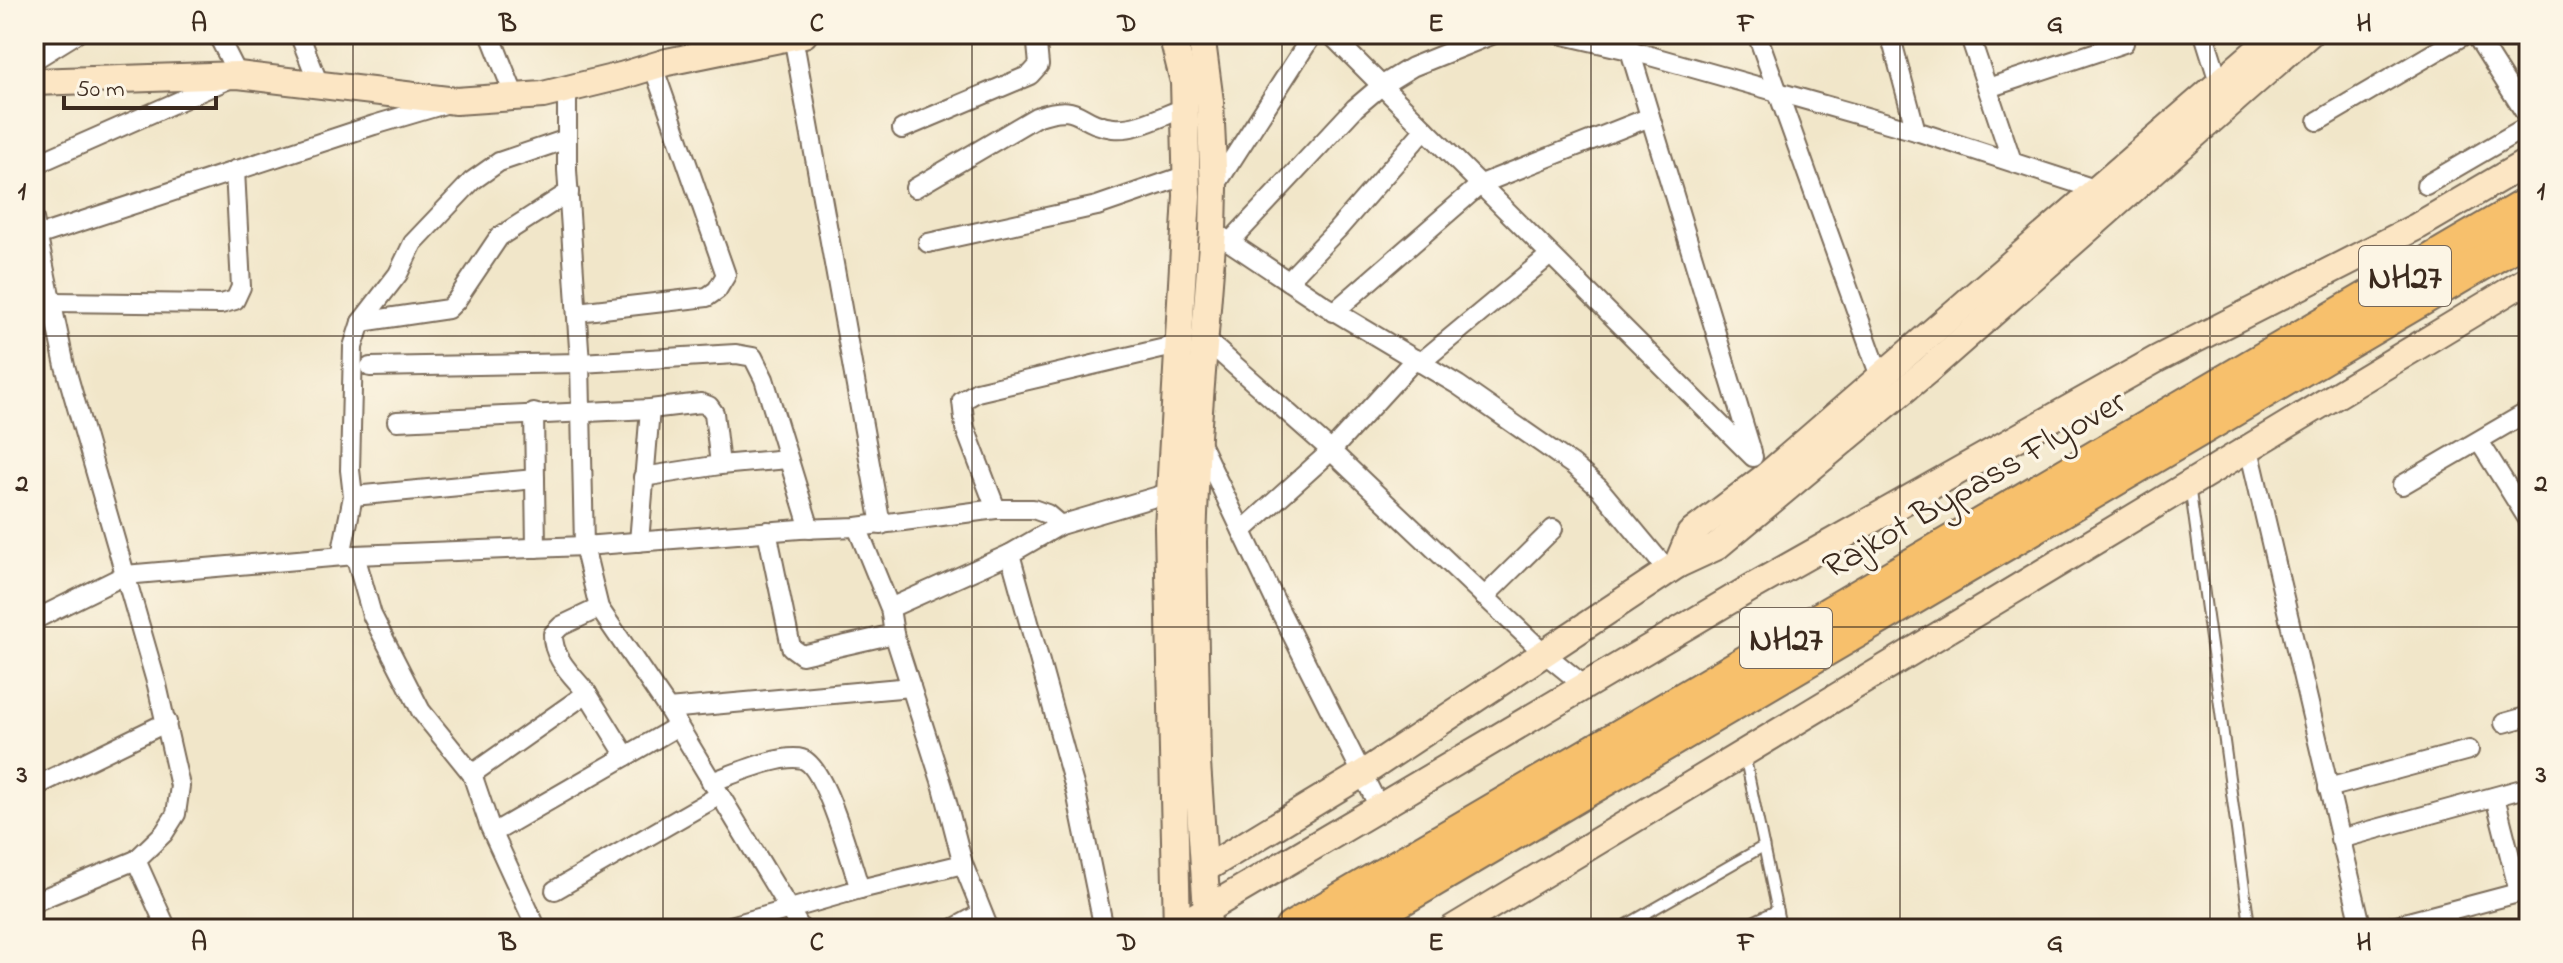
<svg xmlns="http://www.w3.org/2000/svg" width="2563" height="963" viewBox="0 0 2563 963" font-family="'Indie Flower',sans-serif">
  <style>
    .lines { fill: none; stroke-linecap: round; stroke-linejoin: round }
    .lane-casing { stroke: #7b6c5a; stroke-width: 13 }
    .street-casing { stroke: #7b6c5a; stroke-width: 22 }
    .secondary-casing { stroke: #7b6c5a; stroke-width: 30 }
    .highway-casing { stroke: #7b6c5a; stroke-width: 38 }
    .lane { stroke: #fff; stroke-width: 9 }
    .street { stroke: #fff; stroke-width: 18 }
    .secondary { stroke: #fce6c4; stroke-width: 26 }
    .highway { stroke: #f7c06c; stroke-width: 34 }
    .grid { fill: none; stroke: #3b2a1e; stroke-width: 2; stroke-opacity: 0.55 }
    .labels { text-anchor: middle; stroke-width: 7; stroke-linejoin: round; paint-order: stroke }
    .shield { fill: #fcf5e5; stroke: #75675a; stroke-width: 2 }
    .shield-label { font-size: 34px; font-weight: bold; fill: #3b2a1e }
    .street-label { font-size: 36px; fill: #3b2a1e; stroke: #fcf5e5 }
    .neatline { fill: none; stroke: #3b2a1e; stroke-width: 3 }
    .grid-label { font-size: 26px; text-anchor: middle; font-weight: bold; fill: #3b2a1e }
  </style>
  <rect width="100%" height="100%" fill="#fcf5e5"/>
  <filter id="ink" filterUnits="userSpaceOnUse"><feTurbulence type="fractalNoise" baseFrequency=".0125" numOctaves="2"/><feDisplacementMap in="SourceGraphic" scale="16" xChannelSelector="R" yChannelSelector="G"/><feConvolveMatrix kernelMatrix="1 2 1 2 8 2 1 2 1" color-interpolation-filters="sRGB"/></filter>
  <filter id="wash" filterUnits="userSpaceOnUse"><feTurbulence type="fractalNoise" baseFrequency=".006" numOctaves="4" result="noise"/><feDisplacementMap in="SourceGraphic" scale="32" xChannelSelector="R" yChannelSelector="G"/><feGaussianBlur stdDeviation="1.8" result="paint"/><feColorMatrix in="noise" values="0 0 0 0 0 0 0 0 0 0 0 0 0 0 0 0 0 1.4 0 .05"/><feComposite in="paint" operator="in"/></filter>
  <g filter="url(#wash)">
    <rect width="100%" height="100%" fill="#f1e6c9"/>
  </g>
  <g filter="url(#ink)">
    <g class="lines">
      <defs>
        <g id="lane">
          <polyline points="2190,488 2250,929"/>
          <polyline points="1745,757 1781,929"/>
          <polyline points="1619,929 1764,846"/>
          <polyline points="1737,929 1777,910"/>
        </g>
        <g id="street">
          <polyline points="299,34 320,87"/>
          <polyline points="490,34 515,97"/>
          <polyline points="1330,34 1753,457"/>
          <polyline points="1559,34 1629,50 1916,131"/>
          <polyline points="1625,34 1752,452"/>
          <polyline points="1757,34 1883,385"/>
          <polyline points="1890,34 1916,131 2104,192"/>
          <polyline points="1969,34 2012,161"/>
          <polyline points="2204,34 2219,82 2225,91"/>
          <polyline points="2475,34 2529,119"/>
          <polyline points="793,36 881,525"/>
          <polyline points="34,60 76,34"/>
          <polyline points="1988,88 2124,43"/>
          <polyline points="567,89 567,170 580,363 584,546 599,608 668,709 911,687"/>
          <polyline points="2318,121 2466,34"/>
          <polyline points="902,129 1030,75 1039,65 1036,34"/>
          <polyline points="34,165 238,75 217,34"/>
          <polyline points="2426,185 2529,125"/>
          <path d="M915,188L1036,117C1084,101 1074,123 1113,128C1136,131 1163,115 1185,108"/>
          <polyline points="1214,188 1313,34"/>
          <polyline points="34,219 65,366 157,685 180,786 176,814 164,833 136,860 34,902"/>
          <polyline points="1213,231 1324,305 1458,385 1573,465 1599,488 1668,571"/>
          <polyline points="34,237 374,125 445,104"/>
          <polyline points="1230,242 1355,108 1381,86 1412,67 1494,34"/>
          <polyline points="928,243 1097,206 1187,175"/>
          <polyline points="1288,281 1337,230 1425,129"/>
          <polyline points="52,302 221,304 235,300 241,287 235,170"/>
          <polyline points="577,312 707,297 717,290 726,275 653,66"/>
          <polyline points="1334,312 1481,184 1650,117"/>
          <polyline points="361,322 448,309 456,301 499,237 569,192"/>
          <polyline points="1206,340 1328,448 1544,653 1586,687"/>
          <polyline points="1420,363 1550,255"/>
          <polyline points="370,367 580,363 736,354 753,357 764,379 810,529"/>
          <polyline points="534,413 536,548"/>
          <polyline points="397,421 650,409 701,403 709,406 714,413 720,465"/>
          <polyline points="1198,439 1280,611 1380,809"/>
          <polyline points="2479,441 2529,521"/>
          <polyline points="2249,449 2362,929"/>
          <polyline points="643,477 720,465 788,459"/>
          <polyline points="2402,485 2529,411"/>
          <polyline points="353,496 535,479"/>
          <polyline points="996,509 965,428 962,401 977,392 1178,345"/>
          <polyline points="857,527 890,608 894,634 943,787 963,864 989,929"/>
          <polyline points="767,531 791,647 802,655 894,634"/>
          <polyline points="1242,531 1331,451 1415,359"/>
          <polyline points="639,542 650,409"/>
          <polyline points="1010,554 1076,792 1104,929"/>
          <polyline points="355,555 372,615 421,711 472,774 587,693 626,756"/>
          <polyline points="341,556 353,496 350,470 353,347 361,322 398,274 413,243 472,181 499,162 567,139"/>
          <polyline points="1484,597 1553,529"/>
          <polyline points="890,608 1010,554 1060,525 1179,490"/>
          <polyline points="34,620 125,575 355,555 584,546 800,529 857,527 996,509 1033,509 1047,514 1060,525"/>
          <path d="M587,693C573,676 552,658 553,634L561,626L599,608"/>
          <polyline points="668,709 801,929"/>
          <polyline points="2504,723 2529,716"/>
          <polyline points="472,774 490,827 537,929"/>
          <path d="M711,782C732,775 782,753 802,759C826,766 851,863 860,889"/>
          <polyline points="34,787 167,722"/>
          <polyline points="2328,788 2469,750"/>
          <polyline points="2495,797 2519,892"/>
          <polyline points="493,833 678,726"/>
          <polyline points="2340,839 2529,787"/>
          <polyline points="136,860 167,929"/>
          <polyline points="555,890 720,795"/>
          <polyline points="720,929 860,889 963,864"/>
          <polyline points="953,929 982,913"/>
          <polyline points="2382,929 2529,890"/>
        </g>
        <g id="secondary">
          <polyline points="1172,34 1184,82 1187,196 1168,528 1177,929"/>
          <polyline points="1201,34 1210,102 1214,188 1213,231 1197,436 1193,542 1197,763 1208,925"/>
          <polyline points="34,82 238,75 456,101 543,95 621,76 667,62 804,34"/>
          <polyline points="1677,565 1690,534 1765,477 2276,34"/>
          <polyline points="1205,869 1362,774 1677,565 1716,547 1927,371 2309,34"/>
          <polyline points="1174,929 1754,586 2157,359 2418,226 2529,161"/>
          <polyline points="1452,929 2529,279"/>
        </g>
        <g id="highway">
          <polyline points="1292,929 2529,204"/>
          <polyline points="1349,929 2529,235"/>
        </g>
      </defs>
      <!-- lane casing -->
      <use href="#lane" class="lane-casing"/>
      <!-- street casing -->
      <use href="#street" class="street-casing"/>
      <!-- secondary casing -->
      <use href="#secondary" class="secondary-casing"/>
      <!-- highway casing -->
      <use href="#highway" class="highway-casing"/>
      <!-- lane -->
      <use href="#lane" class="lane"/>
      <!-- street -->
      <use href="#street" class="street"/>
      <!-- secondary -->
      <use href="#secondary" class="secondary"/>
      <!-- highway -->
      <use href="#highway" class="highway"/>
    </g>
  </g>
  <!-- grid -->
  <path class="grid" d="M353,34V929M663,34V929M972,34V929M1282,34V929M1591,34V929M1900,34V929M2210,34V929M34,336H2529M34,627H2529"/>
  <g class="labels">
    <!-- shield labels -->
    <g class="shield">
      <rect x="2359" y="246" width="92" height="60" rx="6"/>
      <rect x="1740" y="608" width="92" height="60" rx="6"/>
    </g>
    <g class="shield-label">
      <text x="2405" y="288">NH27</text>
      <text x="1786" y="650">NH27</text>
    </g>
    <!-- street labels -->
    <g class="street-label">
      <text transform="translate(1973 482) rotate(-30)" y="13">Rajkot Bypass Flyover</text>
    </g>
  </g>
  <!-- margin -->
  <rect width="2563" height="963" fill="none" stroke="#fcf5e5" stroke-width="88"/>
  <!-- scale -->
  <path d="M64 96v12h152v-12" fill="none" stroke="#3b2a1e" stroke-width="4"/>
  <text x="76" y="96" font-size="24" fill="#3b2a1e" stroke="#fcf5e5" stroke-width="6" paint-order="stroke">50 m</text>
  <rect x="44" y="44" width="2475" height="875" class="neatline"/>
  <g class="grid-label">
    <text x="199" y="31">A</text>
    <text x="508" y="31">B</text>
    <text x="817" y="31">C</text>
    <text x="1127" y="31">D</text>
    <text x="1436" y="31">E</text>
    <text x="1746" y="31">F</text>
    <text x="2055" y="31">G</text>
    <text x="2364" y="31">H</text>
    <text x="22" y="199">1</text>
    <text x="2541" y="199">1</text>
    <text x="22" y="491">2</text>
    <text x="2541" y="491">2</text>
    <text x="22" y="782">3</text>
    <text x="2541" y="782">3</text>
    <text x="199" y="950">A</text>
    <text x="508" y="950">B</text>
    <text x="817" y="950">C</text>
    <text x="1127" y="950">D</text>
    <text x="1436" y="950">E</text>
    <text x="1746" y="950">F</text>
    <text x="2055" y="950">G</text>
    <text x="2364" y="950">H</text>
  </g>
</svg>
